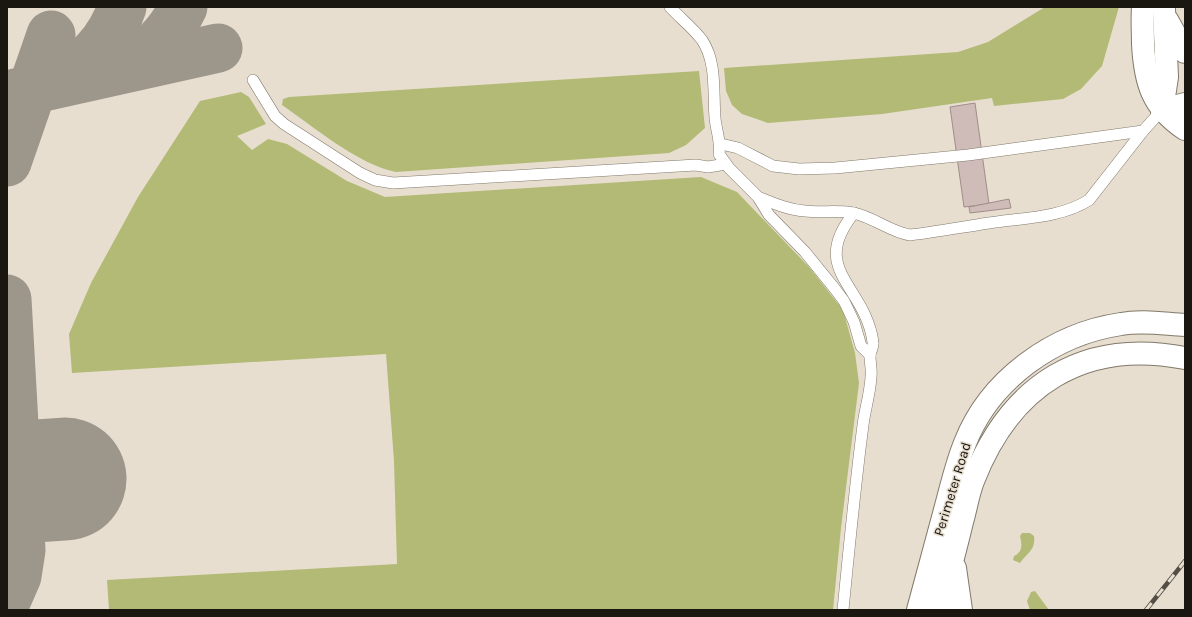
<svg xmlns="http://www.w3.org/2000/svg" width="1192" height="617" viewBox="0 0 1192 617" font-family="Karla,sans-serif">
  <style>
    .green { fill: #b2ba75 }
    .lines { fill: none; stroke-linecap: round; stroke-linejoin: round }
    .taxiway { stroke: #9d968a; stroke-width: 49 }
    .runway { stroke: #9d968a; stroke-width: 123 }
    .building { fill: #cfbbb8; stroke: #a08d8a }
    .service-casing { stroke: #81796b; stroke-width: 12 }
    .minor-casing { stroke: #81796b; stroke-width: 24 }
    .service { stroke: #fff; stroke-width: 11 }
    .minor { stroke: #fff; stroke-width: 22 }
    .rail-casing { stroke: #534e46; stroke-width: 4.5 }
    .rail { stroke: #e7decf; stroke-width: 3; stroke-dasharray: 9; stroke-linecap: butt }
    .labels { text-anchor: middle; stroke-width: 3; stroke-linejoin: round; paint-order: stroke }
    .street-label { font-size: 14px; fill: #1a1711; stroke: #e7decf }
  </style>
  <rect width="100%" height="100%" fill="#e7decf"/>
  <!-- green -->
  <g class="green">
    <polygon points="1045,7 1119,7 1102,66 1081,89 1063,99 994,106 992,98 882,114 768,123 742,114 732,105 726,91 724,68 958,52 988,42"/>
    <path d="M699,71L705,128L686,145L669,153L396,172C359,165 314,127 282,105L283,99L289,97Z"/>
    <polygon points="241,92 249,97 266,124 237,136 252,150 268,139 287,144 347,181 385,197 701,177 737,192 809,267 843,310 855,353 859,383 841,528 833,610 109,610 107,580 397,564 394,461 386,354 72,373 69,334 91,283 138,197 200,101"/>
    <path d="M1022,533H1030L1034,536C1036,550 1027,553 1020,563L1013,560L1014,556C1023,552 1022,544 1020,536Z"/>
    <polygon points="1035,591 1049,610 1030,610 1027,601 1031,592"/>
  </g>
  <g class="lines">
    <!-- taxiway -->
    <g class="taxiway">
      <path d="M124,66C150,54 171,33 183,7"/>
      <path d="M56,81C87,66 111,40 122,7"/>
      <polyline points="7,95 218,48"/>
      <polyline points="7,162 51,35"/>
      <polyline points="7,299 21,550 17,576 7,599"/>
    </g>
    <!-- runway -->
    <polyline class="runway" points="7,483 65,479"/>
  </g>
  <!-- building -->
  <g class="building">
    <polygon points="975,103 989,204 964,207 950,107"/>
    <polygon points="1009,199 1011,208 970,213 969,207"/>
  </g>
  <g class="lines">
    <defs>
      <g id="service">
        <path d="M670,7C680,18 693,28 702,40C717,62 713,93 715,118C716,130 721,141 719,154L729,168L758,197L769,215L805,252L835,289L844,301L854,322L861,346L870,355"/>
        <polyline points="253,80 275,116 284,124 360,173 375,180 393,183 696,165 708,167 726,164"/>
        <polyline points="721,144 738,148 773,166 799,169 835,168 968,155 1143,131 1162,110"/>
        <path d="M758,197C773,203 788,210 805,211C821,213 837,210 853,213C874,217 890,232 910,235C936,232 962,227 989,223C1021,218 1061,218 1089,200L1143,131"/>
        <path d="M843,610C849,548 855,487 863,425C865,409 870,394 871,377C872,370 870,363 870,356C870,351 874,347 873,342C865,285 808,270 854,213"/>
      </g>
      <g id="minor">
        <path d="M1143,7C1142,19 1143,32 1143,44C1145,82 1152,107 1185,129"/>
        <polyline points="1167,20 1185,52"/>
        <polyline points="1162,110 1167,77 1164,9"/>
        <polyline points="1162,110 1185,104"/>
        <polyline points="955,568 961,610"/>
        <path d="M918,610C927,577 936,544 945,510C951,488 956,465 965,443C990,379 1054,334 1121,324C1142,320 1165,324 1185,325"/>
        <path d="M939,610C947,581 955,551 962,522C966,508 968,494 973,481C1010,385 1083,338 1185,358"/>
      </g>
    </defs>
    <!-- service casing -->
    <use href="#service" class="service-casing"/>
    <!-- minor casing -->
    <use href="#minor" class="minor-casing"/>
    <!-- service -->
    <use href="#service" class="service"/>
    <!-- minor -->
    <use href="#minor" class="minor"/>
    <defs>
      <polyline id="rail" points="1146,610 1185,561"/>
    </defs>
    <!-- rail casing -->
    <use href="#rail" class="rail-casing"/>
    <!-- rail -->
    <use href="#rail" class="rail"/>
  </g>
  <g class="labels">
    <!-- street labels -->
    <g class="street-label">
      <text transform="translate(952 489) rotate(-73)" y="5">Perimeter Road</text>
    </g>
  </g>
  <!-- border -->
  <rect width="1192" height="617" fill="none" stroke="#1a1711" stroke-width="16"/>
</svg>
